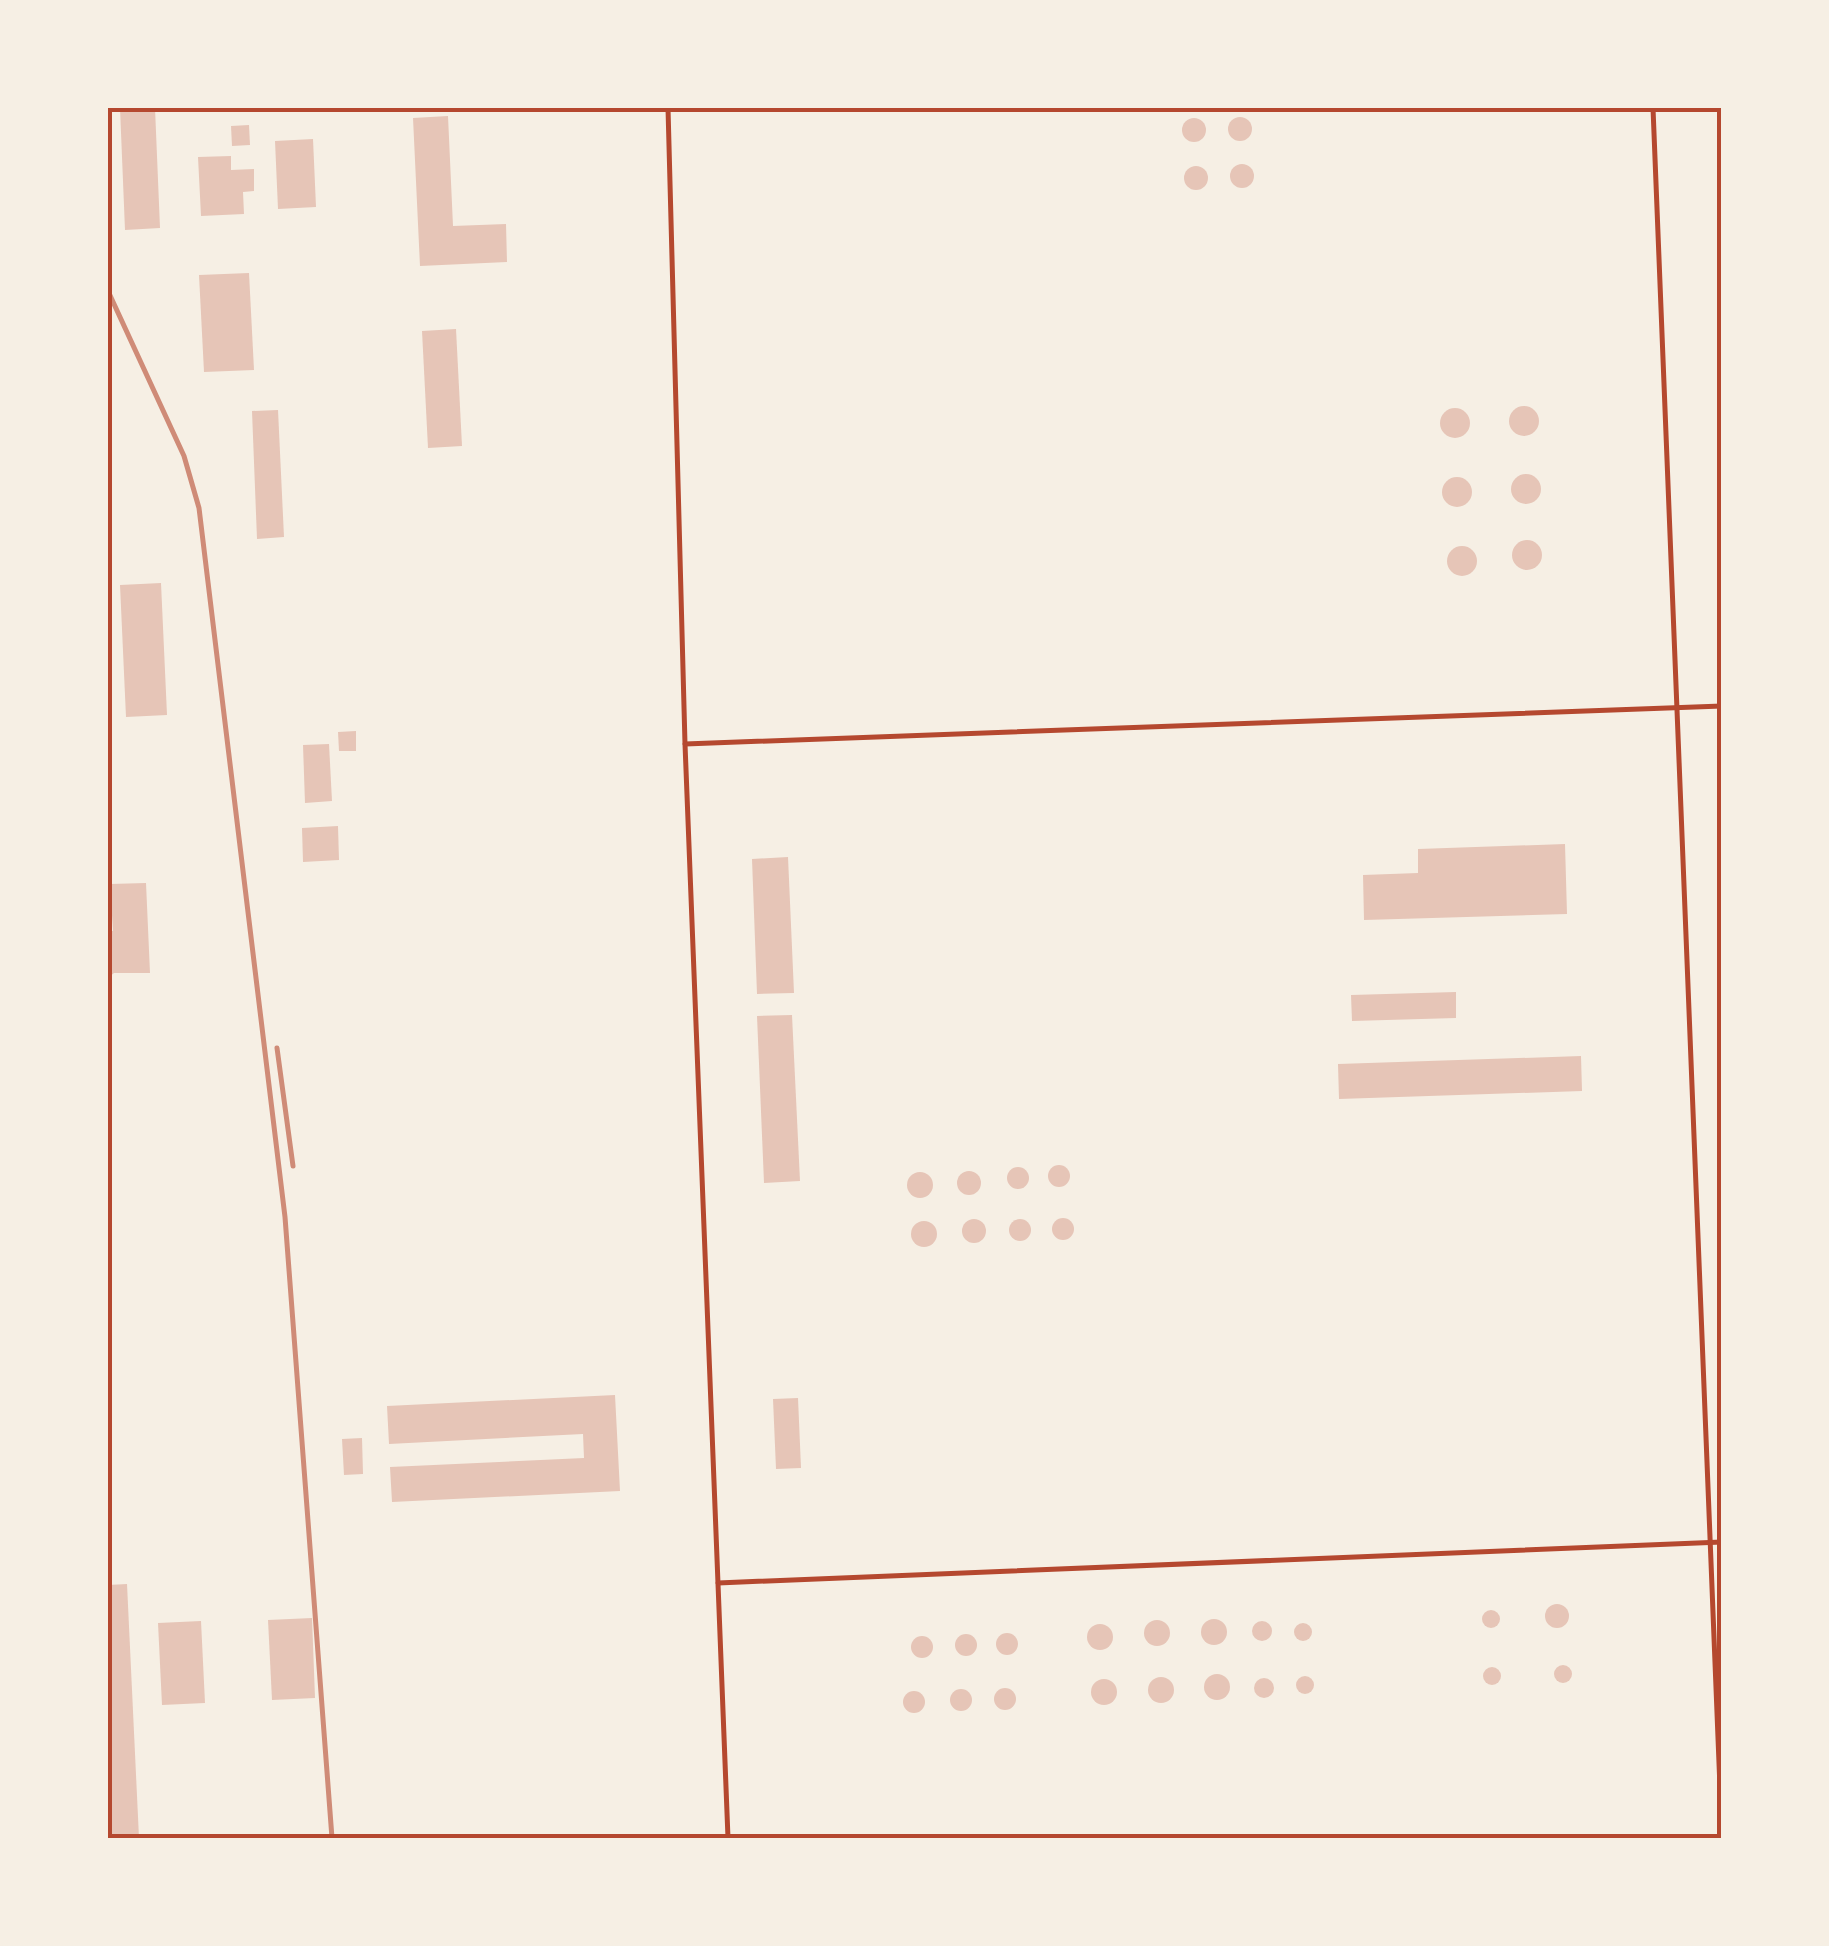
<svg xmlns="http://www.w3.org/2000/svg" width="1829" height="1946" viewBox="0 0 1829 1946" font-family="Quicksand,sans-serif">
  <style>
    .building { fill: #e6c5b7 }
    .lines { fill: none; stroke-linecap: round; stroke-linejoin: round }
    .service { stroke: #b5482f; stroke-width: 5 }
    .rail { stroke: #cf8b77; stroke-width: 5 }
    .neatline { fill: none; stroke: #b5482f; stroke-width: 4 }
  </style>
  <rect width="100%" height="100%" fill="#f6efe4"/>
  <!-- building -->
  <g class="building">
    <polygon points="120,108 155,108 160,228 125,230"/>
    <polygon points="448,116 453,226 506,224 507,262 420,266 413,118"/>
    <circle cx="1240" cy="129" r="12"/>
    <circle cx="1194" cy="130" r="12"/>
    <polygon points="249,125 250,145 232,146 231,126"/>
    <polygon points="313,139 316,207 278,209 275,141"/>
    <polygon points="231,156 231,170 254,169 254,191 243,192 244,214 201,216 198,157"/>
    <circle cx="1242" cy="176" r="12"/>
    <circle cx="1196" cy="178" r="12"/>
    <polygon points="249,273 254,370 204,372 199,275"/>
    <polygon points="456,329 462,446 428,448 422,331"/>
    <circle cx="1524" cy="421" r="15"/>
    <circle cx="1455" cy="423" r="15"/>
    <polygon points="278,410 284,537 257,539 252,411"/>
    <circle cx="1526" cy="489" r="15"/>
    <circle cx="1457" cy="492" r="15"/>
    <circle cx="1527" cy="555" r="15"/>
    <circle cx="1462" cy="561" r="15"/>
    <polygon points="161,583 167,715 126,717 120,585"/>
    <polygon points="356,731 356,751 339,751 338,732"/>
    <polygon points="329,744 332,801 305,803 303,745"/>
    <polygon points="338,826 339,860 303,862 302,828"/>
    <polygon points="1565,844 1567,914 1364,920 1363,875 1418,873 1418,849"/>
    <polygon points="788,857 794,993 757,994 752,859"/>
    <polygon points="146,883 150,973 114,973 108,978 108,930 113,931 110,884"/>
    <polygon points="1456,992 1456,1018 1352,1021 1351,995"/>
    <polygon points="792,1015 800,1181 764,1183 757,1016"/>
    <polygon points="1581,1056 1582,1091 1339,1099 1338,1064"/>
    <circle cx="1059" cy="1176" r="11"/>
    <circle cx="1018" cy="1178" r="11"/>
    <circle cx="969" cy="1183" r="12"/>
    <circle cx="920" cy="1185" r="13"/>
    <circle cx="1063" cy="1229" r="11"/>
    <circle cx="1020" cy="1230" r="11"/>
    <circle cx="974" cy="1231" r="12"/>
    <circle cx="924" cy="1234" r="13"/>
    <polygon points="615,1395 620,1491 392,1502 390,1467 584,1458 583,1434 389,1444 387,1406"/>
    <polygon points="798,1398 801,1468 776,1469 773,1399"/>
    <polygon points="362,1438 363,1474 344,1475 342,1439"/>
    <polygon points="127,1584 139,1838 108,1838 108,1585"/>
    <circle cx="1557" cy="1616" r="12"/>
    <circle cx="1491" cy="1619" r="9"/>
    <polygon points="312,1618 315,1698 272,1700 268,1620"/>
    <circle cx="1214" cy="1632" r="13"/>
    <circle cx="1157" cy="1633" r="13"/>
    <circle cx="1262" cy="1631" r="10"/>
    <polygon points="201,1621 205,1703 162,1705 158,1623"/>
    <circle cx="1303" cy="1632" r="9"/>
    <circle cx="1100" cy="1637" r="13"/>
    <circle cx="1007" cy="1644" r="11"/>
    <circle cx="966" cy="1645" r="11"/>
    <circle cx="922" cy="1647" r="11"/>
    <circle cx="1563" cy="1674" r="9"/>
    <circle cx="1492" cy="1676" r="9"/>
    <circle cx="1217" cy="1687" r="13"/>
    <circle cx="1305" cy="1685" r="9"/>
    <circle cx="1161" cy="1690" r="13"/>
    <circle cx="1264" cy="1688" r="10"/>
    <circle cx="1104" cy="1692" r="13"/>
    <circle cx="1005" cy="1699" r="11"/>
    <circle cx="961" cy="1700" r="11"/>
    <circle cx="914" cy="1702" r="11"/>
  </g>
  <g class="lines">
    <!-- service -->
    <g class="service">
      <polyline points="668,108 685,744 728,1838"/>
      <polyline points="1653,108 1722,1838"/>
      <polyline points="685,744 1722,706"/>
      <polyline points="718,1583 1722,1542"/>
    </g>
    <!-- rail -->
    <g class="rail">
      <polyline points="108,291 184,456 199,508 285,1217 332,1838"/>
      <polyline points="277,1048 293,1166"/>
    </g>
  </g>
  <!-- border -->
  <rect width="1829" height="1946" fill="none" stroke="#f6efe4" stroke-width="220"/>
  <rect x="110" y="110" width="1609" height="1726" class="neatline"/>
</svg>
